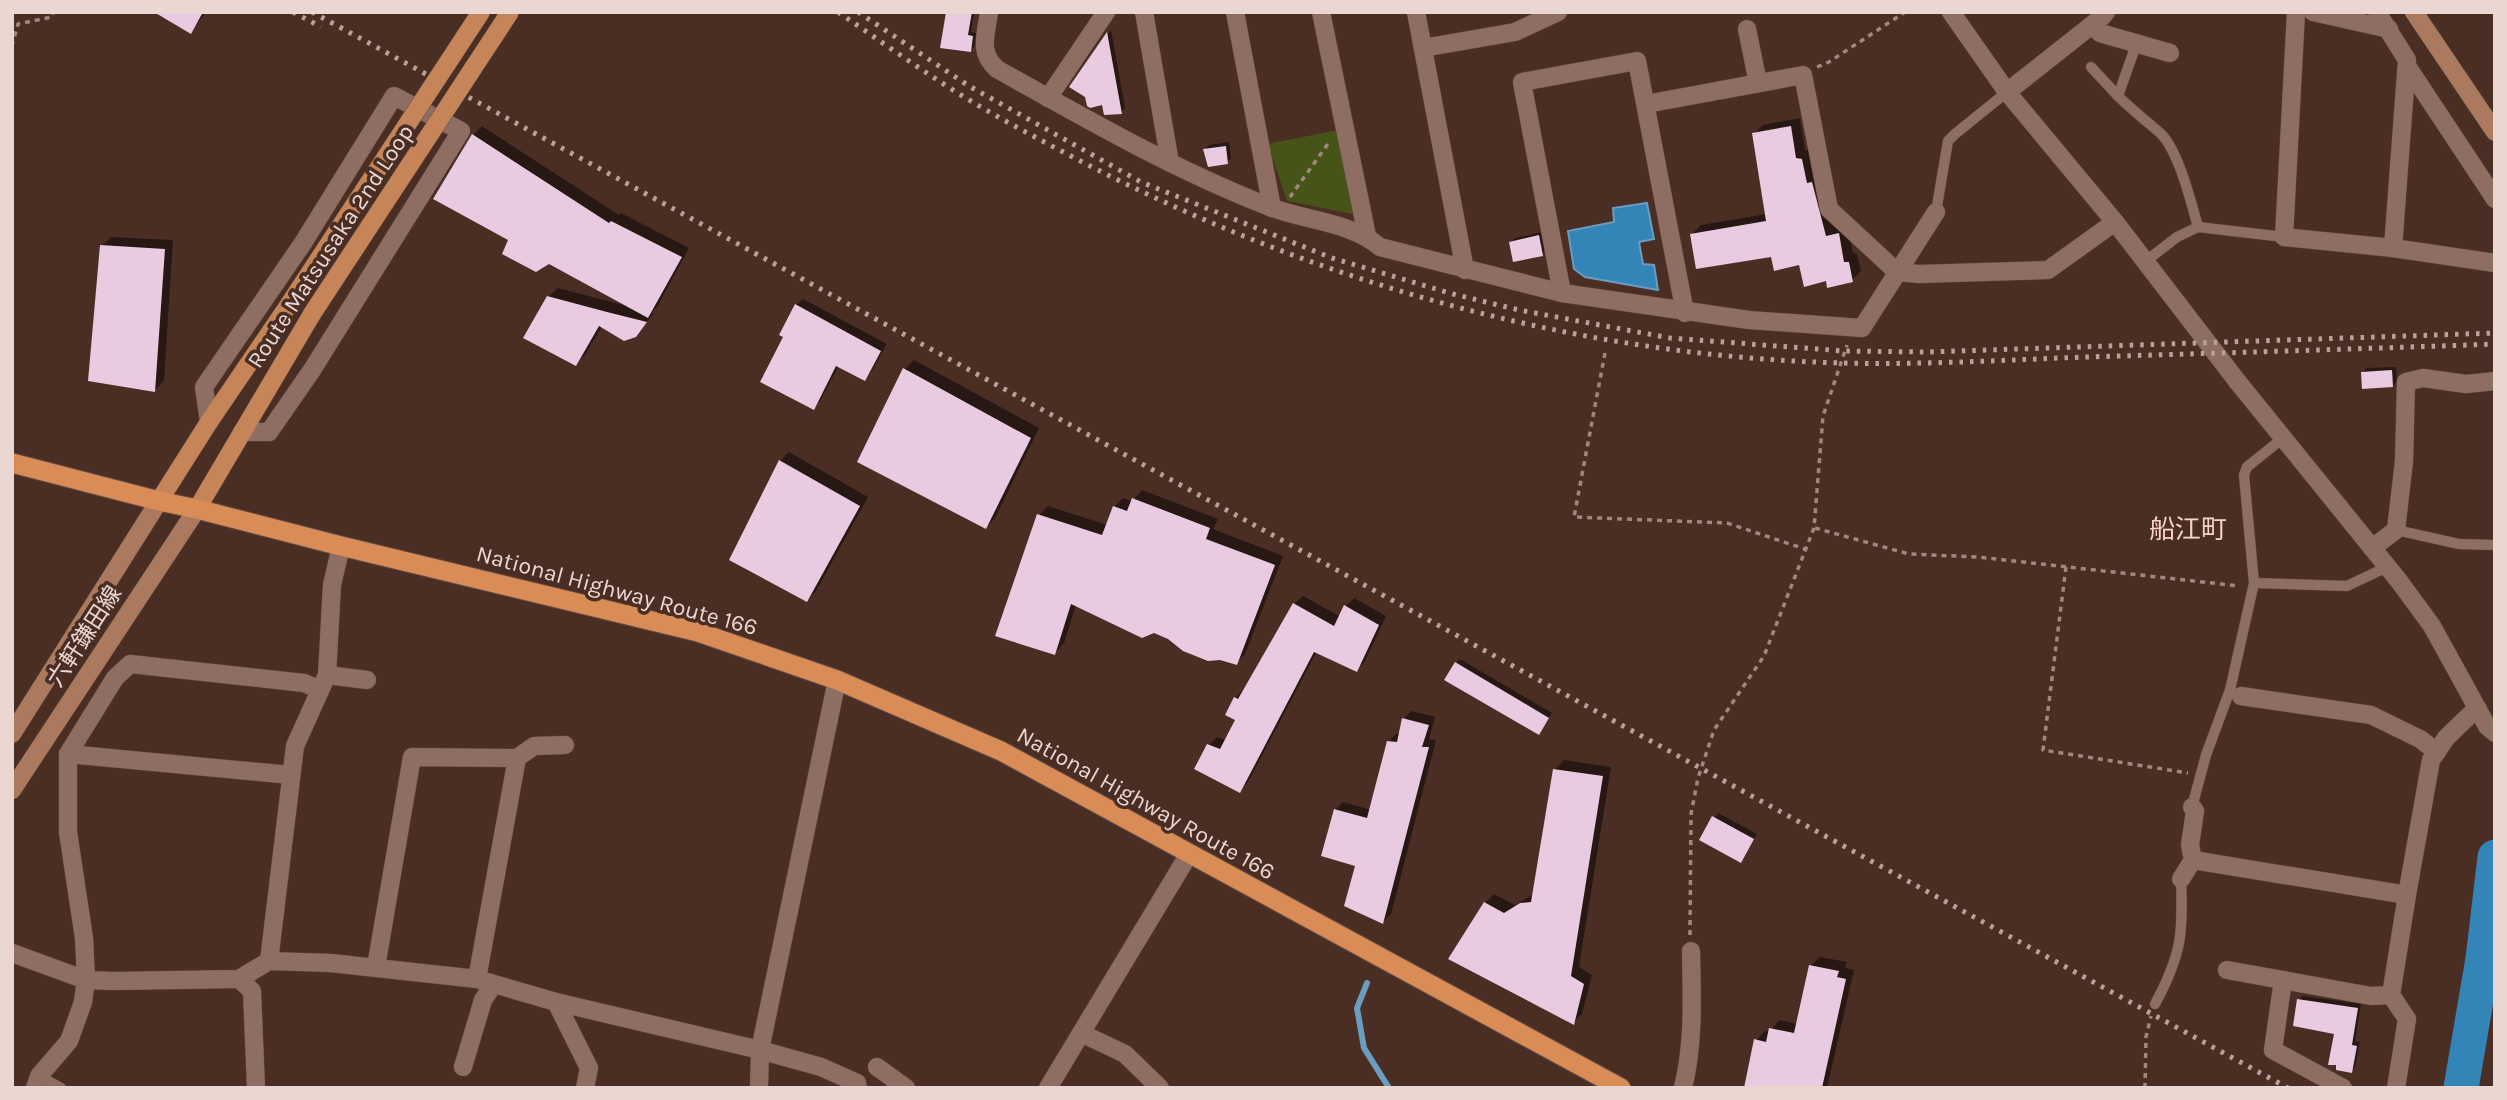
<svg xmlns="http://www.w3.org/2000/svg" width="2507" height="1100" viewBox="0 0 2507 1100" font-family="Karla,'Noto Sans JP',sans-serif">
  <style>
    .green { fill: #465418 }
    .water { fill: #3384b7; stroke: #6a9dbf; stroke-width: 2 }
    .shadow { fill: #0007 }
    .lines { fill: none; stroke-linecap: round; stroke-linejoin: round }
    .stream { stroke: #6a9dbf; stroke-width: 6 }
    .river { stroke: #3384b7; stroke-width: 35 }
    .building { fill: #e8cae1 }
    .service-casing { stroke: #634b43; stroke-width: 11 }
    .minor-casing { stroke: #634b43; stroke-width: 19 }
    .secondary-casing { stroke: #634b43; stroke-width: 19 }
    .primary-casing { stroke: #634b43; stroke-width: 19 }
    .trunk-casing { stroke: #634b43; stroke-width: 21 }
    .path { stroke: #9f8880; stroke-width: 3.5; stroke-dasharray: 5 5; stroke-linecap: butt }
    .service { stroke: #8e6d62; stroke-width: 10 }
    .minor { stroke: #8e6d62; stroke-width: 18 }
    .secondary { stroke: #aa795e; stroke-width: 18 }
    .primary { stroke: #c68459; stroke-width: 18 }
    .trunk { stroke: #d98c56; stroke-width: 19 }
    .rail { stroke: #b8a39b; stroke-width: 5; stroke-dasharray: 3.5 7; stroke-linecap: butt }
    .primary-bridge-casing { stroke: #634b43; stroke-width: 19; stroke-linecap: butt }
    .primary-bridge { stroke: #c68459; stroke-width: 18 }
    .labels { text-anchor: middle; stroke-width: 7; stroke-linejoin: round; paint-order: stroke }
    .street-label { font-size: 23px; fill: #ead7d1; stroke: #4a2e24 }
    .quarter-label { font-size: 26px; fill: #f8d2c5; stroke: #4a2e24 }
  </style>
  <rect width="100%" height="100%" fill="#4a2e24"/>
  <!-- green -->
  <polygon class="green" points="1338,130 1353,214 1287,201 1268,144"/>
  <!-- water -->
  <polygon class="water" points="1647,203 1654,239 1639,242 1643,264 1654,265 1658,290 1585,277 1574,269 1568,231 1614,222 1613,208"/>
  <!-- shadow -->
  <g class="shadow">
    <polygon points="158,12 206,12 191,32"/>
    <polygon points="947,12 974,12 971,32 976,33 975,46 970,50"/>
    <polygon points="1111,30 1125,108 1121,112 1072,87"/>
    <polygon points="1800,118 1805,150 1811,150 1821,174 1835,228 1847,225 1853,253 1857,254 1861,271 1852,280 1827,279 1800,263 1692,234 1701,225 1767,214 1754,134 1763,125"/>
    <polygon points="482,126 619,215 621,213 689,248 657,307 651,313 654,313 635,336 602,326 585,355 576,364 548,297 558,288 627,306 511,239 473,135"/>
    <polygon points="1229,142 1231,158 1227,162 1205,149 1209,145"/>
    <polygon points="1543,232 1547,250 1542,254 1511,242 1515,238"/>
    <polygon points="111,237 173,240 164,381 155,390 102,246"/>
    <polygon points="803,299 887,344 871,372 865,379 839,365 820,401 814,408 785,336 796,305"/>
    <polygon points="914,360 1039,428 995,518 986,527 860,461 905,369"/>
    <polygon points="2396,367 2397,381 2393,386 2363,372 2367,368"/>
    <polygon points="789,452 868,497 816,591 807,600 780,461"/>
    <polygon points="1142,490 1218,519 1213,529 1283,556 1245,654 1236,663 1076,605 1064,643 1055,653 998,635 1039,515 1048,506 1107,525 1114,507 1123,498 1132,501"/>
    <polygon points="1303,596 1341,617 1346,606 1354,598 1386,616 1365,661 1357,670 1317,651 1248,782 1239,791 1208,746 1217,737 1226,740 1237,719 1235,698 1244,689 1294,604"/>
    <polygon points="1460,659 1552,713 1542,729 1456,663"/>
    <polygon points="1411,711 1435,717 1429,739 1436,740 1391,914 1383,922 1335,810 1343,802 1371,810 1388,742 1396,734 1400,734 1404,719"/>
    <polygon points="1564,760 1611,767 1579,967 1592,975 1582,1014 1573,1023 1485,903 1494,894 1515,905 1534,894 1555,770"/>
    <polygon points="1718,813 1757,834 1741,860 1702,839"/>
    <polygon points="1820,957 1847,962 1845,968 1854,970 1827,1088 1745,1088 1756,1040 1765,1031 1770,1032 1779,1020 1798,1024 1810,966"/>
    <polygon points="2303,996 2361,1004 2355,1041 2360,1042 2355,1067 2351,1071 2336,1033 2299,1000"/>
  </g>
  <g class="lines">
    <!-- stream -->
    <polyline class="stream" points="1367,983 1357,1008 1364,1048 1389,1088"/>
    <!-- river -->
    <polyline class="river" points="2461,1088 2483,959 2495,857"/>
  </g>
  <!-- building -->
  <g class="building">
    <polygon points="154,12 203,12 191,34"/>
    <polygon points="946,12 972,12 968,35 973,36 971,52 940,48"/>
    <polygon points="1107,32 1122,114 1104,115 1102,105 1090,108 1087,106 1085,97 1069,87"/>
    <polygon points="1791,126 1796,158 1802,159 1807,183 1812,182 1826,236 1839,233 1844,262 1849,262 1853,282 1827,288 1826,281 1804,287 1799,265 1774,271 1771,257 1696,269 1690,234 1766,221 1752,133"/>
    <polygon points="472,134 609,223 611,221 682,257 648,318 549,264 536,272 502,254 508,240 433,199"/>
    <polygon points="1226,146 1228,164 1208,167 1203,149"/>
    <polygon points="1539,235 1543,256 1513,262 1509,242"/>
    <polygon points="100,245 165,249 155,392 88,381"/>
    <polygon points="547,296 607,312 647,322 636,337 624,341 599,326 576,366 523,338"/>
    <polygon points="795,304 881,351 865,381 836,366 814,410 760,382 783,337 779,335"/>
    <polygon points="903,368 1031,438 986,529 857,462"/>
    <polygon points="2392,370 2393,387 2362,389 2361,372"/>
    <polygon points="779,460 860,506 807,602 729,560"/>
    <polygon points="1132,498 1210,528 1206,539 1275,565 1237,665 1220,660 1208,661 1183,651 1168,639 1154,633 1142,638 1071,604 1055,655 995,636 1037,514 1102,535 1113,506 1127,511"/>
    <polygon points="1293,603 1334,626 1344,605 1379,625 1357,672 1314,652 1240,793 1194,769 1207,744 1220,749 1235,720 1225,715 1234,697 1238,699"/>
    <polygon points="1455,662 1549,718 1539,735 1444,680"/>
    <polygon points="1402,718 1429,725 1422,747 1429,747 1383,924 1344,906 1355,866 1321,856 1334,809 1367,818 1387,741 1397,742"/>
    <polygon points="1553,769 1603,776 1571,976 1584,984 1574,1025 1448,959 1484,902 1504,913 1520,903 1531,902"/>
    <polygon points="1712,816 1754,839 1741,863 1699,840"/>
    <polygon points="1809,965 1839,971 1837,977 1846,979 1822,1088 1744,1088 1754,1039 1766,1042 1769,1028 1794,1033"/>
    <polygon points="2297,999 2358,1008 2352,1045 2357,1046 2352,1073 2336,1070 2336,1065 2328,1065 2334,1034 2293,1026"/>
  </g>
  <g class="lines">
    <defs>
      <g id="service">
        <path d="M2136,45L2118,96C2131,109 2145,120 2159,132C2178,148 2191,202 2198,227L2284,237"/>
        <polyline points="2091,67 2118,96"/>
        <polyline points="1936,212 1948,141 1955,134 2007,92"/>
        <polyline points="2146,261 2177,237 2198,227"/>
        <polyline points="2396,530 2459,544 2495,545"/>
        <polyline points="2254,583 2347,586 2387,567"/>
        <polyline points="2192,807 2206,755 2230,690 2254,583 2244,475 2247,467 2283,438"/>
        <path d="M2155,1004C2182,954 2183,934 2181,879"/>
        <polyline points="39,1076 61,1088"/>
      </g>
      <g id="minor">
        <path d="M989,12C986,35 978,52 997,69C1086,119 1175,170 1270,207C1306,221 1351,222 1380,247L1562,293L1749,320L1862,328L1936,212"/>
        <polyline points="1144,12 1170,163"/>
        <polyline points="1235,12 1272,208"/>
        <polyline points="1321,12 1367,236"/>
        <polyline points="1416,12 1465,270"/>
        <polyline points="1951,12 2007,92 2115,222 2237,381 2399,581 2432,626 2487,726 2495,733"/>
        <polyline points="2296,12 2284,237 2393,248 2495,263"/>
        <polyline points="2313,12 2389,29"/>
        <polyline points="2377,12 2407,60 2393,248"/>
        <polyline points="2093,25 2100,33 2170,53"/>
        <polyline points="1747,29 1758,83"/>
        <polyline points="1423,48 1515,32 1558,12"/>
        <polyline points="2407,66 2495,199"/>
        <polyline points="2007,92 2102,17 2106,12"/>
        <polyline points="1048,98 1106,12"/>
        <polyline points="1646,104 1803,75 1829,209 1897,272 1919,274 2048,270 2115,222"/>
        <polyline points="1562,293 1522,82 1637,61 1685,313"/>
        <polyline points="209,422 204,387 303,243 394,96 461,131 312,370 269,432 242,432"/>
        <polyline points="2372,548 2396,530 2404,461 2406,382 2423,378 2466,384 2495,381"/>
        <polyline points="327,675 367,680"/>
        <polyline points="2241,696 2371,715 2420,739 2437,752"/>
        <polyline points="68,754 291,775"/>
        <polyline points="2193,860 2407,895 2391,995 2407,1019 2396,1088"/>
        <polyline points="2181,879 2193,860 2190,845 2195,811 2192,807"/>
        <polyline points="2407,895 2431,760 2446,738 2477,708"/>
        <polyline points="12,953 86,980 113,981 239,979 269,961 331,963 477,979 556,1002 760,1050 821,1067 857,1083 858,1088"/>
        <polyline points="269,961 295,746 327,675 332,585 341,546"/>
        <polyline points="376,967 412,757 517,758 534,746 565,745"/>
        <polyline points="2227,970 2371,996 2391,995"/>
        <polyline points="239,979 252,991 256,1088"/>
        <polyline points="477,979 517,758"/>
        <polyline points="2283,980 2273,1050 2343,1088"/>
        <polyline points="556,1002 589,1068 585,1088"/>
        <polyline points="1081,1033 1125,1054 1160,1088"/>
        <polyline points="463,1067 483,1000 493,985"/>
        <polyline points="877,1067 906,1088"/>
        <polyline points="35,1088 39,1076 69,1041 83,1002 86,980 84,938 68,832 68,754 115,678 130,664 304,683 320,690"/>
        <polyline points="759,1088 760,1050 837,680"/>
        <polyline points="1048,1088 1189,854"/>
        <path d="M1683,1088C1694,1043 1692,997 1691,951"/>
      </g>
      <g id="secondary">
        <polyline points="2414,12 2495,132"/>
        <polyline points="12,734 159,501"/>
        <polyline points="12,790 197,509"/>
      </g>
      <g id="primary">
        <polyline points="159,501 209,422 290,303"/>
        <polyline points="197,509 312,314"/>
      </g>
      <polyline id="trunk" points="12,463 159,501 197,509 341,546 698,632 837,680 1001,751 1621,1088"/>
    </defs>
    <!-- service casing -->
    <use href="#service" class="service-casing"/>
    <!-- minor casing -->
    <use href="#minor" class="minor-casing"/>
    <!-- secondary casing -->
    <use href="#secondary" class="secondary-casing"/>
    <!-- primary casing -->
    <use href="#primary" class="primary-casing"/>
    <!-- trunk casing -->
    <use href="#trunk" class="trunk-casing"/>
    <!-- path -->
    <g class="path">
      <polyline points="12,46 18,24 52,17 53,12"/>
      <polyline points="1817,67 1829,62 1905,12"/>
      <polyline points="1290,197 1330,141"/>
      <polyline points="1605,353 1574,517 1727,523 1805,549"/>
      <polyline points="1815,528 1909,554 1978,557 2239,586"/>
      <polyline points="2066,567 2043,750 2188,773"/>
      <polyline points="1690,935 1691,814 1698,778 1714,730 1764,656 1814,528 1823,416 1847,345"/>
      <polyline points="2145,1088 2146,1037 2151,1016"/>
    </g>
    <!-- service -->
    <use href="#service" class="service"/>
    <!-- minor -->
    <use href="#minor" class="minor"/>
    <!-- secondary -->
    <use href="#secondary" class="secondary"/>
    <!-- primary -->
    <use href="#primary" class="primary"/>
    <!-- trunk -->
    <use href="#trunk" class="trunk"/>
    <!-- rail -->
    <g class="rail">
      <polyline points="293,12 321,27"/>
      <polyline points="312,12 2288,1088"/>
      <path d="M838,12C879,40 919,69 961,95C995,116 1031,135 1067,154C1305,280 1572,356 1842,363C1923,365 2005,360 2086,357C2222,353 2358,349 2495,344"/>
      <polyline points="858,12 969,86 1141,182 1332,258 1453,294 1519,310 1670,338 1844,351 1928,352 2495,333"/>
    </g>
    <defs>
      <g id="primary-bridge">
        <polyline points="290,303 481,12"/>
        <polyline points="312,314 510,12"/>
      </g>
    </defs>
    <!-- primary-bridge casing -->
    <use href="#primary-bridge" class="primary-bridge-casing"/>
    <!-- primary-bridge -->
    <use href="#primary-bridge" class="primary-bridge"/>
  </g>
  <g class="labels">
    <!-- street labels -->
    <g class="street-label">
      <text transform="translate(330 246) rotate(-57)" y="8">Route Matsusaka 2nd Loop</text>
      <text transform="translate(617 590) rotate(15)" y="8">National Highway Route 166</text>
      <text transform="translate(84 636) rotate(-57)" y="8">六軒鎌田線</text>
      <text transform="translate(1146 803) rotate(29)" y="8">National Highway Route 166</text>
    </g>
    <!-- quarter labels -->
    <g class="quarter-label">
      <text x="2188" y="538">船江町</text>
    </g>
  </g>
  <!-- border -->
  <rect width="2507" height="1100" fill="none" stroke="#ead7d1" stroke-width="28"/>
</svg>
